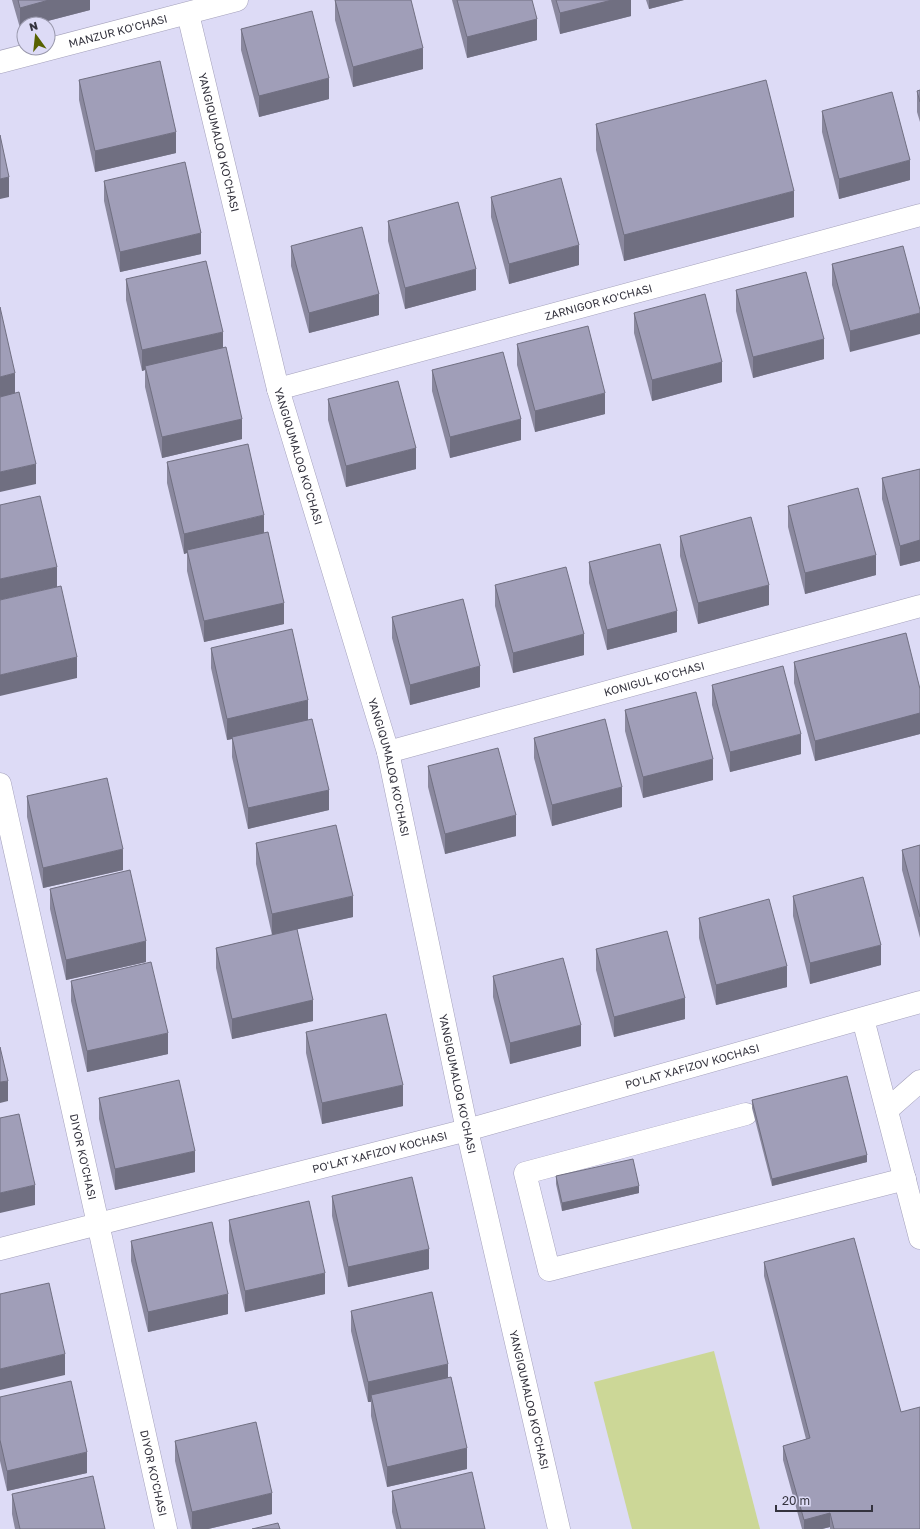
<svg xmlns="http://www.w3.org/2000/svg" width="920" height="1529" viewBox="0 0 920 1529" font-family="'Golos Text',sans-serif">
  <style>
    .green { fill: #ccd797 }
    .lines { fill: none; stroke-linecap: round; stroke-linejoin: round }
    .minor-casing { stroke: #a4a1bb; stroke-width: 23 }
    .minor { stroke: #fff; stroke-width: 22 }
    .wall { fill: #8a889e }
    .shaded-wall { fill: #706f81 }
    .building { fill: #a09eb8; stroke: #706f81 }
    .labels { text-anchor: middle; stroke-width: 3; stroke-linejoin: round; paint-order: stroke }
    .street-label { font-size: 11px; fill: #34333e; stroke: #dddbf6 }
  </style>
  <rect width="100%" height="100%" fill="#dddbf6"/>
  <!-- green -->
  <polygon class="green" points="714,1351 760,1529 632,1529 594,1382"/>
  <g class="lines">
    <defs>
      <g id="minor">
        <path id="s1" d="M188,14L278,389L388,752L467,1130L559,1529"/>
        <path id="s2" d="M0,62L237,0"/>
        <path id="s3" d="M278,389L920,215"/>
        <path id="s4" d="M388,752L920,606"/>
        <path id="s5" d="M0,784L166,1529"/>
        <polyline points="863,1019 920,1238"/>
        <polyline points="887,1110 920,1081"/>
        <polyline points="746,1114 525,1173 549,1270 905,1179"/>
        <path id="s6" d="M0,1249L467,1130L920,1002"/>
      </g>
    </defs>
    <!-- minor casing -->
    <use href="#minor" class="minor-casing"/>
    <!-- minor -->
    <use href="#minor" class="minor"/>
  </g>
  <!-- wall -->
  <g class="wall">
    <polygon points="12,0 90,0 90,10 36,24 24,24 20,28"/>
    <polygon points="335,0 423,69 353,87 335,20"/>
    <polygon points="452,0 532,0 537,40 467,58"/>
    <polygon points="551,0 631,0 631,16 560,34"/>
    <polygon points="646,0 684,0 649,9"/>
    <polygon points="241,29 329,99 259,117 241,50"/>
    <polygon points="79,80 176,153 95,172 79,100"/>
    <polygon points="920,90 920,122 917,112 917,91"/>
    <polygon points="822,111 910,180 839,199 822,132"/>
    <polygon points="596,124 794,217 624,261 596,150"/>
    <polygon points="104,181 201,254 120,272 104,201"/>
    <polygon points="491,197 579,265 509,284 491,217"/>
    <polygon points="388,221 476,290 405,309 388,241"/>
    <polygon points="291,246 379,315 309,333 291,266"/>
    <polygon points="903,246 850,352 832,285 832,264"/>
    <polygon points="126,279 223,348 242,439 162,458 145,387 145,370 142,371 126,300"/>
    <polygon points="736,290 824,359 753,378 736,311"/>
    <polygon points="634,313 722,382 652,401 634,333"/>
    <polygon points="517,344 605,414 535,432 517,365"/>
    <polygon points="432,370 521,440 450,458 432,391"/>
    <polygon points="328,399 416,469 346,487 328,420"/>
    <polygon points="167,462 264,533 284,624 204,642 187,571 187,553 184,554 167,483"/>
    <polygon points="920,469 920,561 900,566 882,499 882,478"/>
    <polygon points="788,506 876,575 805,594 788,527"/>
    <polygon points="680,536 769,605 698,624 680,556"/>
    <polygon points="589,562 677,632 607,650 589,583"/>
    <polygon points="495,585 584,655 513,673 495,606"/>
    <polygon points="392,617 480,687 410,705 392,638"/>
    <polygon points="211,648 308,720 329,810 248,829 232,757 232,739 227,740 211,668"/>
    <polygon points="794,662 920,689 920,734 815,761 794,683"/>
    <polygon points="712,685 801,754 730,772 712,705"/>
    <polygon points="625,710 713,780 643,798 625,731"/>
    <polygon points="534,738 622,807 552,826 534,758"/>
    <polygon points="428,766 516,836 445,854 428,787"/>
    <polygon points="27,796 123,870 43,888 27,817"/>
    <polygon points="256,843 353,917 297,929 313,1021 232,1039 216,968 216,948 272,935 256,864"/>
    <polygon points="920,845 920,938 902,870 902,850"/>
    <polygon points="50,889 146,962 66,980 50,909"/>
    <polygon points="793,896 881,965 810,984 793,916"/>
    <polygon points="699,918 787,987 716,1005 699,938"/>
    <polygon points="596,949 685,1019 614,1037 596,970"/>
    <polygon points="493,976 581,1046 510,1064 493,997"/>
    <polygon points="71,981 168,1054 87,1072 71,1001"/>
    <polygon points="306,1032 403,1106 322,1124 306,1053"/>
    <polygon points="99,1098 195,1172 115,1190 99,1119"/>
    <polygon points="752,1100 867,1162 772,1186 752,1108"/>
    <polygon points="556,1176 639,1193 562,1211 556,1184"/>
    <polygon points="332,1196 429,1269 348,1287 332,1216"/>
    <polygon points="229,1220 325,1294 245,1312 229,1241"/>
    <polygon points="131,1241 228,1314 148,1332 131,1261"/>
    <polygon points="764,1262 920,1529 830,1529 830,1527 822,1529 802,1529 783,1460 783,1446 806,1439 764,1276"/>
    <polygon points="351,1311 448,1377 467,1469 387,1487 371,1416 371,1402 368,1402 351,1331"/>
    <polygon points="0,1397 87,1473 7,1491 0,1461"/>
    <polygon points="175,1441 272,1514 208,1529 191,1529 175,1461"/>
    <polygon points="392,1491 485,1529 396,1529 392,1512"/>
    <polygon points="12,1494 105,1529 15,1529 12,1514"/>
  </g>
  <!-- shaded-wall -->
  <g class="shaded-wall">
    <polygon points="49,0 90,0 90,10 36,24 24,24 24,27 20,28 20,8"/>
    <polygon points="612,0 631,0 631,16 560,34 560,13"/>
    <polygon points="649,0 684,0 649,9"/>
    <polygon points="537,19 537,40 467,58 467,37"/>
    <polygon points="423,48 423,69 353,87 353,67"/>
    <polygon points="329,78 329,99 259,117 259,96"/>
    <polygon points="176,132 176,153 95,172 95,151"/>
    <polygon points="910,160 910,180 839,199 839,179"/>
    <polygon points="9,177 9,197 0,199 0,179"/>
    <polygon points="794,191 794,217 624,261 624,235"/>
    <polygon points="201,233 201,254 120,272 120,252"/>
    <polygon points="579,245 579,265 509,284 509,264"/>
    <polygon points="476,269 476,290 405,309 405,288"/>
    <polygon points="379,294 379,315 309,333 309,313"/>
    <polygon points="920,313 920,334 850,352 850,331"/>
    <polygon points="223,332 223,353 145,366 145,370 142,371 142,350"/>
    <polygon points="824,339 824,359 753,378 753,357"/>
    <polygon points="722,362 722,382 652,401 652,380"/>
    <polygon points="15,373 15,394 0,397 0,377"/>
    <polygon points="605,393 605,414 535,432 535,411"/>
    <polygon points="242,419 242,439 162,458 162,437"/>
    <polygon points="521,419 521,440 450,458 450,437"/>
    <polygon points="416,448 416,469 346,487 346,466"/>
    <polygon points="36,464 36,484 0,492 0,472"/>
    <polygon points="264,515 264,535 187,550 187,553 184,554 184,534"/>
    <polygon points="920,540 920,561 900,566 900,546"/>
    <polygon points="876,555 876,575 805,594 805,573"/>
    <polygon points="57,567 57,587 0,600 0,579"/>
    <polygon points="769,585 769,605 698,624 698,603"/>
    <polygon points="284,603 284,624 204,642 204,621"/>
    <polygon points="677,611 677,632 607,650 607,630"/>
    <polygon points="584,634 584,655 513,673 513,653"/>
    <polygon points="77,657 77,678 0,696 0,675"/>
    <polygon points="480,666 480,687 410,705 410,685"/>
    <polygon points="308,700 308,721 232,737 232,739 227,740 227,719"/>
    <polygon points="920,713 920,734 815,761 815,741"/>
    <polygon points="801,734 801,754 730,772 730,752"/>
    <polygon points="713,759 713,780 643,798 643,777"/>
    <polygon points="622,787 622,807 552,826 552,805"/>
    <polygon points="329,790 329,810 248,829 248,808"/>
    <polygon points="516,815 516,836 445,854 445,834"/>
    <polygon points="123,849 123,870 43,888 43,868"/>
    <polygon points="353,896 353,917 272,935 272,914"/>
    <polygon points="146,941 146,962 66,980 66,960"/>
    <polygon points="881,945 881,965 810,984 810,963"/>
    <polygon points="787,966 787,987 716,1005 716,985"/>
    <polygon points="685,998 685,1019 614,1037 614,1017"/>
    <polygon points="313,1000 313,1021 232,1039 232,1019"/>
    <polygon points="581,1025 581,1046 510,1064 510,1043"/>
    <polygon points="168,1033 168,1054 87,1072 87,1051"/>
    <polygon points="8,1081 8,1101 0,1103 0,1082"/>
    <polygon points="403,1085 403,1106 322,1124 322,1103"/>
    <polygon points="195,1151 195,1172 115,1190 115,1169"/>
    <polygon points="867,1155 867,1162 772,1186 772,1179"/>
    <polygon points="35,1185 35,1205 0,1213 0,1193"/>
    <polygon points="639,1186 639,1193 562,1211 562,1203"/>
    <polygon points="429,1249 429,1269 348,1287 348,1267"/>
    <polygon points="325,1273 325,1294 245,1312 245,1291"/>
    <polygon points="228,1294 228,1314 148,1332 148,1312"/>
    <polygon points="65,1354 65,1375 0,1390 0,1369"/>
    <polygon points="448,1364 448,1384 371,1395 371,1402 368,1402 368,1382"/>
    <polygon points="467,1448 467,1469 387,1487 387,1467"/>
    <polygon points="87,1452 87,1473 7,1491 7,1471"/>
    <polygon points="272,1493 272,1514 208,1529 192,1529 192,1512"/>
    <polygon points="830,1513 830,1527 822,1529 804,1529 804,1520"/>
  </g>
  <!-- building -->
  <g class="building">
    <polygon points="18,0 49,0 20,8"/>
    <polygon points="335,0 411,0 423,48 353,67"/>
    <polygon points="457,0 532,0 537,19 467,37"/>
    <polygon points="556,0 612,0 560,13"/>
    <polygon points="312,11 329,78 259,96 241,29"/>
    <polygon points="160,61 176,132 95,151 79,80"/>
    <polygon points="766,80 794,191 624,235 596,124"/>
    <polygon points="920,90 920,102 917,91"/>
    <polygon points="892,92 910,160 839,179 822,111"/>
    <polygon points="0,135 9,177 0,179"/>
    <polygon points="185,162 201,233 120,252 104,181"/>
    <polygon points="561,178 579,245 509,264 491,197"/>
    <polygon points="458,202 476,269 405,288 388,221"/>
    <polygon points="362,227 379,294 309,313 291,246"/>
    <polygon points="903,246 920,310 920,313 850,331 832,264"/>
    <polygon points="206,261 223,332 142,350 126,279"/>
    <polygon points="806,272 824,339 753,357 736,290"/>
    <polygon points="705,294 722,362 652,380 634,313"/>
    <polygon points="0,307 15,373 0,377"/>
    <polygon points="588,326 605,393 535,411 517,344"/>
    <polygon points="226,347 242,419 162,437 145,366"/>
    <polygon points="503,352 521,419 450,437 432,370"/>
    <polygon points="398,381 416,448 346,466 328,399"/>
    <polygon points="19,392 36,464 0,472 0,397"/>
    <polygon points="248,444 264,515 184,534 167,462"/>
    <polygon points="920,469 920,540 900,546 882,478"/>
    <polygon points="858,488 876,555 805,573 788,506"/>
    <polygon points="40,496 57,567 0,579 0,505"/>
    <polygon points="751,517 769,585 698,603 680,536"/>
    <polygon points="268,532 284,603 204,621 187,550"/>
    <polygon points="660,544 677,611 607,630 589,562"/>
    <polygon points="566,567 584,634 513,653 495,585"/>
    <polygon points="61,586 77,657 0,675 0,600"/>
    <polygon points="463,599 480,666 410,685 392,617"/>
    <polygon points="292,629 308,700 227,719 211,648"/>
    <polygon points="906,633 920,689 920,713 815,741 794,662"/>
    <polygon points="783,666 801,734 730,752 712,685"/>
    <polygon points="696,692 713,759 643,777 625,710"/>
    <polygon points="312,719 329,790 248,808 232,737"/>
    <polygon points="605,719 622,787 552,805 534,738"/>
    <polygon points="498,748 516,815 445,834 428,766"/>
    <polygon points="107,778 123,849 43,868 27,796"/>
    <polygon points="336,825 353,896 272,914 256,843"/>
    <polygon points="920,845 920,917 902,850"/>
    <polygon points="130,870 146,941 66,960 50,889"/>
    <polygon points="863,877 881,945 810,963 793,896"/>
    <polygon points="769,899 787,966 716,985 699,918"/>
    <polygon points="297,929 313,1000 232,1019 216,948"/>
    <polygon points="667,931 685,998 614,1017 596,949"/>
    <polygon points="563,958 581,1025 510,1043 493,976"/>
    <polygon points="151,962 168,1033 87,1051 71,981"/>
    <polygon points="386,1014 403,1085 322,1103 306,1032"/>
    <polygon points="0,1047 8,1081 0,1082"/>
    <polygon points="847,1076 867,1155 772,1179 752,1100"/>
    <polygon points="179,1080 195,1151 115,1169 99,1098"/>
    <polygon points="19,1114 35,1185 0,1193 0,1118"/>
    <polygon points="633,1159 639,1186 562,1203 556,1176"/>
    <polygon points="412,1177 429,1249 348,1267 332,1196"/>
    <polygon points="309,1201 325,1273 245,1291 229,1220"/>
    <polygon points="212,1222 228,1294 148,1312 131,1241"/>
    <polygon points="854,1238 901,1412 920,1407 920,1529 834,1529 830,1513 804,1520 783,1446 810,1438 764,1262"/>
    <polygon points="49,1283 65,1354 0,1369 0,1294"/>
    <polygon points="432,1292 448,1364 368,1382 351,1311"/>
    <polygon points="451,1377 467,1448 387,1467 371,1395"/>
    <polygon points="71,1381 87,1452 7,1471 0,1440 0,1397"/>
    <polygon points="256,1422 272,1493 192,1512 175,1441"/>
    <polygon points="472,1472 485,1529 401,1529 392,1491"/>
    <polygon points="93,1476 105,1529 20,1529 12,1494"/>
    <polygon points="278,1523 280,1529 252,1529"/>
  </g>
  <g class="labels">
    <!-- street labels -->
    <g class="street-label">
      <text dy="4" stroke="none"><textPath href="#s2" startOffset="122">MANZUR KO'CHASI</textPath></text>
      <text dy="4" stroke="none"><textPath href="#s1" startOffset="132">YANGIQUMALOQ KO'CHASI</textPath></text>
      <text dy="4" stroke="none"><textPath href="#s3" startOffset="332">ZARNIGOR KO'CHASI</textPath></text>
      <text dy="4" stroke="none"><textPath href="#s1" startOffset="456">YANGIQUMALOQ KO'CHASI</textPath></text>
      <text dy="4" stroke="none"><textPath href="#s4" startOffset="276">KONIGUL KO'CHASI</textPath></text>
      <text dy="4" stroke="none"><textPath href="#s1" startOffset="780">YANGIQUMALOQ KO'CHASI</textPath></text>
      <text dy="4" stroke="none"><textPath href="#s6" startOffset="716">PO'LAT XAFIZOV KOCHASI</textPath></text>
      <text dy="4" stroke="none"><textPath href="#s1" startOffset="1104">YANGIQUMALOQ KO'CHASI</textPath></text>
      <text dy="4" stroke="none"><textPath href="#s6" startOffset="392">PO'LAT XAFIZOV KOCHASI</textPath></text>
      <text dy="4" stroke="none"><textPath href="#s5" startOffset="382">DIYOR KO'CHASI</textPath></text>
      <text dy="4" stroke="none"><textPath href="#s1" startOffset="1428">YANGIQUMALOQ KO'CHASI</textPath></text>
      <text dy="4" stroke="none"><textPath href="#s5" startOffset="706">DIYOR KO'CHASI</textPath></text>
    </g>
  </g>
  <!-- north arrow -->
  <g transform="translate(36 36) rotate(345)"><circle r="19" fill="#dddbf6" stroke="#9998ac"/>
  <path d="M0-3L7 15L0 10L-7 15Z" fill="#576100"/>
  <text y="-6" font-size="11" font-weight="bold" text-anchor="middle" fill="#34333e">N</text>
  </g>
  <!-- scale -->
  <path d="M776 1505v6h96v-6" fill="none" stroke="#34333e" stroke-width="2"/>
  <text x="782" y="1505" font-size="12" fill="#34333e" stroke="#dddbf6" stroke-width="3" paint-order="stroke">20 m</text>
</svg>
